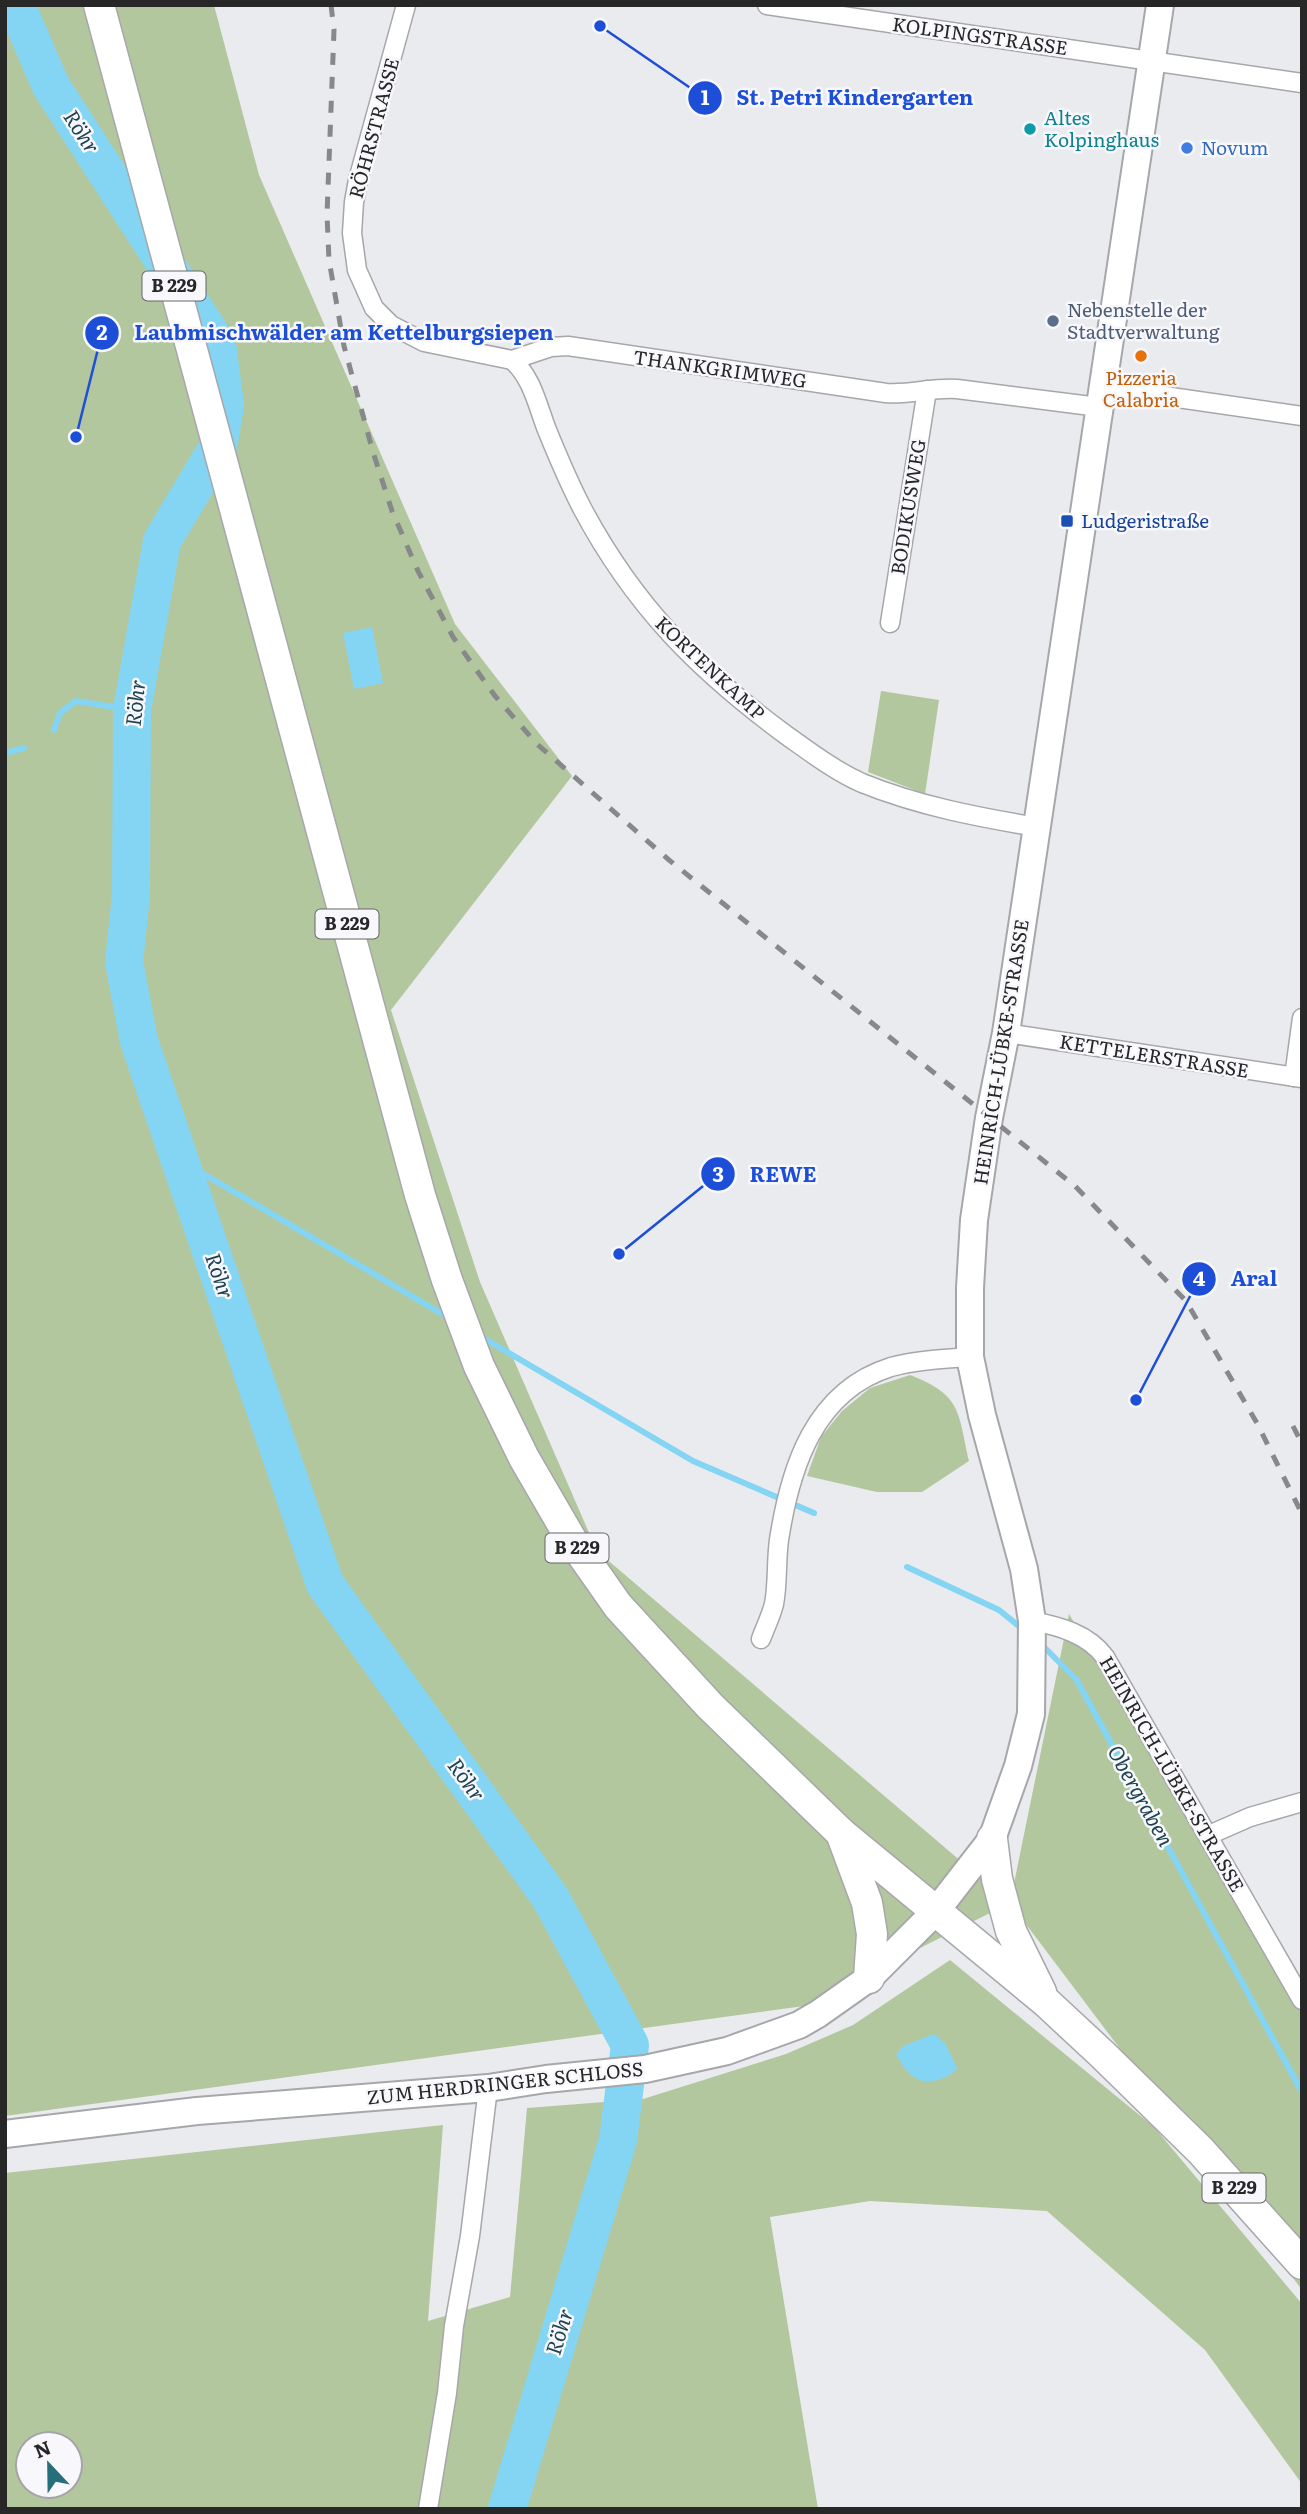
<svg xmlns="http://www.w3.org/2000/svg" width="1307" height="2514" viewBox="0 0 1307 2514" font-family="Literata,serif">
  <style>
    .green { fill: #b3c79e; fill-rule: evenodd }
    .water { fill: #84d5f3 }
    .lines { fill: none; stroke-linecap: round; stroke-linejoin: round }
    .stream { stroke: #84d5f3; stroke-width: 6 }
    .river { stroke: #84d5f3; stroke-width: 38 }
    .street-casing { stroke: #a6a7aa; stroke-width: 21 }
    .secondary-casing { stroke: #a6a7aa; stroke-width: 30 }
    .primary-casing { stroke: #a6a7aa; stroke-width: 33 }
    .street { stroke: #fff; stroke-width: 18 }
    .secondary { stroke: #fff; stroke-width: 26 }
    .primary { stroke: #fff; stroke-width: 30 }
    .rail { stroke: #87888a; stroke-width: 5; stroke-dasharray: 12 12; stroke-linecap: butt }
    .culture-dot { fill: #0f9aa8; stroke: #f8f8fc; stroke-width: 2.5 }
    .shop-dot { fill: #3f7fe0; stroke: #f8f8fc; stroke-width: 2.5 }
    .service-dot { fill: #5c6f8a; stroke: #f8f8fc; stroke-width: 2.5 }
    .food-dot { fill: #e8710a; stroke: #f8f8fc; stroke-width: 2.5 }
    .transit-dot { fill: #1a4fb4; stroke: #f8f8fc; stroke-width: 2.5 }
    .labels { text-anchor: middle; stroke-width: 5; stroke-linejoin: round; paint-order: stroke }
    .shield { fill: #f8f8fc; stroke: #666668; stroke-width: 2 }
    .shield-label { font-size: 18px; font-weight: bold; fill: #272728 }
    .street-label { font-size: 19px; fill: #272728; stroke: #f8f8fc }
    .culture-label { font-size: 19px; fill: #0d838f; stroke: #f8f8fc; text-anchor: start }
    .shop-label { font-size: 19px; fill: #366cbe; stroke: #f8f8fc; text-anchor: start }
    .service-label { font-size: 19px; fill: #4e5e75; stroke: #f8f8fc; text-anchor: start }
    .food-label { font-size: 19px; fill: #c56008; stroke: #f8f8fc }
    .transit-label { font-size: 19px; fill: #164399; stroke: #f8f8fc; text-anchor: start }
    .water-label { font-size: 21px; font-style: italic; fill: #1e4350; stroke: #f8f8fc }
    .leader { fill: none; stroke: #1d4ed8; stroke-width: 2.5 }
    .callout-dot { fill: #1d4ed8; stroke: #f8f8fc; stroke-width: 2.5 }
    .mark-label { font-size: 21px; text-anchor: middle; font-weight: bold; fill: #fff }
    .callout-label { font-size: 21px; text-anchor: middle; font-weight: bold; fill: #1d4ed8; stroke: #f8f8fc; stroke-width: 5; stroke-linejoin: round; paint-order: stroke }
  </style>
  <rect width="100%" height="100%" fill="#eaebee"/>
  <!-- green -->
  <g class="green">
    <polygon points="5,5 214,5 259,175 455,624 572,776 391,1010 480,1282 597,1551 1010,1903 1069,1614 1302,2004 1302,2290 1010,1903 804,2006 5,2116"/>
    <polygon points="881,691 939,700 925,794 868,772"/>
    <path d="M910,1375C962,1395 958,1412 969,1461L922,1492H877L807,1476L821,1437L842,1411L870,1388Z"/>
    <path d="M950,1960L1154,2127L1302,2304V2484L1205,2350L1047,2211L870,2201L770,2217L818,2509H5V2173L443,2125L428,2321L510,2297L527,2108L643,2099L786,2054L853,2025ZM28,2444H70V2486H28Z"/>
  </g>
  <!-- water -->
  <g class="water">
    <polygon points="372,627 383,683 354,689 343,633"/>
    <path d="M934,2034L945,2043L957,2068C952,2075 945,2078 937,2080C916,2086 904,2070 896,2054L903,2046Z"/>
  </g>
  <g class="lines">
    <!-- stream -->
    <g class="stream">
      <polyline points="54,730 60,713 76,701 132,710"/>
      <polyline points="5,753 24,748"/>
      <polyline points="178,1159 449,1318"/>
      <polyline points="480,1336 693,1461 814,1513"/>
      <polyline points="907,1567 999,1610 1025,1631"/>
      <polyline points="1039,1642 1076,1679 1302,2092"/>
    </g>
    <!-- river -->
    <polyline class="river" points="16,5 51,86 217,344 225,405 218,447 162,541 132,710 131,895 124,962 139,1041 325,1584 550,1897 630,2045 618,2140 507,2509"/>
    <defs>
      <g id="street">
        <path d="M406,5L358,180L354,202L352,233L357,270L374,308L391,325L424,342L512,360L551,347L568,346L886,393C910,395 933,387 957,389L1099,407"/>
        <polyline points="767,5 1302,83"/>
        <path d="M512,360C532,377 538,407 547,430C558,457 569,483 582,508C634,606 698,670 786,735C810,752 835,771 862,783C919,806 977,817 1037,827"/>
        <polyline points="1102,387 1302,416"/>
        <polyline points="890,623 927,390"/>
        <polyline points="1006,1033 1302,1078"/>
        <polyline points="1294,1077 1302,1018"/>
        <path d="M1032,1621C1059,1626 1088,1634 1105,1657L1302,2000"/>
        <path d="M761,1639C765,1628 771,1616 774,1604C778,1584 776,1561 779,1540C790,1468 814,1391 891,1367C916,1360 944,1359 970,1357"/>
        <polyline points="1209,1835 1250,1817 1302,1802"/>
        <polyline points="428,2509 447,2393 454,2326 470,2236 488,2088"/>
      </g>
      <polyline id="secondary" points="5,2134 197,2111 488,2088 546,2079 645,2069 727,2051 799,2025 818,2014 869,1978 936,1911 992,1839 1018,1766 1031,1714 1032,1621 1024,1569 982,1415 970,1357 970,1288 974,1220 989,1118 1006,1033 1160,5"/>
      <g id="primary">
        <polyline points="99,5 420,1195 447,1280 479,1366 524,1458 571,1539 618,1606 710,1706 841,1833 1046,2002 1103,2055 1201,2151 1302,2264"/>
        <polyline points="841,1833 867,1903 872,1934 869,1978"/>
        <polyline points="992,1839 997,1879 1011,1931 1041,1992"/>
      </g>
    </defs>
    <!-- street casing -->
    <use href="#street" class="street-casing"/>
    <!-- secondary casing -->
    <use href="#secondary" class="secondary-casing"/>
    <!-- primary casing -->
    <use href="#primary" class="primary-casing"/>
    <!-- street -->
    <use href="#street" class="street"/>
    <!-- secondary -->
    <use href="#secondary" class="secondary"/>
    <!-- primary -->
    <use href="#primary" class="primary"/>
    <!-- rail -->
    <g class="rail">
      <polyline points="331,5 334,30 327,215 329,260 344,346 373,452 392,511 418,571 453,637 495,696 537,744 669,860 1075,1186 1186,1301 1258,1425 1302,1514"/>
      <polyline points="1293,1426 1302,1444"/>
    </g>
  </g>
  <!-- markers -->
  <circle class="culture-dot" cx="1030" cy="129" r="7"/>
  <circle class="shop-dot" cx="1187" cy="148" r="7"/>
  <circle class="service-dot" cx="1053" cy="321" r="7"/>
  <circle class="food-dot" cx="1141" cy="356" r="7"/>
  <rect class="transit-dot" x="1060" y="514" width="14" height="14" rx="3.5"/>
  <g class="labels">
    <!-- shield labels -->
    <g class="shield">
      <rect x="142.5" y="271.5" width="63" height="29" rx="5"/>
      <rect x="315.5" y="909.5" width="63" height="29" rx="5"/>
      <rect x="545.5" y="1533.5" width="63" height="29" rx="5"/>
      <rect x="1202.5" y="2173.5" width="63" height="29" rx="5"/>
    </g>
    <g class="shield-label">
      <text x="174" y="292">B 229</text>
      <text x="347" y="930">B 229</text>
      <text x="577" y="1554">B 229</text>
      <text x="1234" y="2194">B 229</text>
    </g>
    <!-- street labels -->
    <g class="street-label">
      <text transform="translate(980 36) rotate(8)" y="7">KOLPINGSTRASSE</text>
      <text transform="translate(374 128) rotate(-75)" y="7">RÖHRSTRASSE</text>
      <text transform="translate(720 369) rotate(8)" y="7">THANKGRIMWEG</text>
      <text transform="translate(908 507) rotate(-81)" y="7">BODIKUSWEG</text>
      <text transform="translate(710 668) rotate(43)" y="7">KORTENKAMP</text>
      <text transform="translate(1001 1052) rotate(-81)" y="7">HEINRICH-LÜBKE-STRASSE</text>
      <text transform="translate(1154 1056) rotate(9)" y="7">KETTELERSTRASSE</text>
      <text transform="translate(1172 1774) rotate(60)" y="7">HEINRICH-LÜBKE-STRASSE</text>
      <text transform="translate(505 2083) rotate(-6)" y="7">ZUM HERDRINGER SCHLOSS</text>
    </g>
    <!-- culture labels -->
    <g class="culture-label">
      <text x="1044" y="125">Altes<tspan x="1044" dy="22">Kolpinghaus</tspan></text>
    </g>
    <!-- shop labels -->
    <g class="shop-label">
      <text x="1201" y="155">Novum</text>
    </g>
    <!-- service labels -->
    <g class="service-label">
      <text x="1067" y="317">Nebenstelle der<tspan x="1067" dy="22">Stadtverwaltung</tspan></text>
    </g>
    <!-- food labels -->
    <g class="food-label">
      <text x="1141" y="385">Pizzeria<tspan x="1141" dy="22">Calabria</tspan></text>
    </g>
    <!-- transit labels -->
    <g class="transit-label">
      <text x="1081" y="528">Ludgeristraße</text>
    </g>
    <!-- water labels -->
    <g class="water-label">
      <text transform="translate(81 132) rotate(57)" y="7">Röhr</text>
      <text transform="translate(136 703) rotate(-84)" y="7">Röhr</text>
      <text transform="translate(219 1276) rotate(71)" y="7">Röhr</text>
      <text transform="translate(466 1780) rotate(54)" y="7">Röhr</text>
      <text transform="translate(1140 1796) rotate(61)" y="7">Obergraben</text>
      <text transform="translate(560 2332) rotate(-73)" y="7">Röhr</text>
    </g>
  </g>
  <!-- callouts -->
  <path class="leader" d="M600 26L705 98M76 437L102 333M619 1254L718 1174M1136 1400L1199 1279"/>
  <g class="callout-dot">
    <circle cx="600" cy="26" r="7"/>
    <circle cx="76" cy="437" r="7"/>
    <circle cx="619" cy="1254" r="7"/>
    <circle cx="1136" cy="1400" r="7"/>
    <circle cx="705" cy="98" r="18"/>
    <circle cx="102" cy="333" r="18"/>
    <circle cx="718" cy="1174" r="18"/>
    <circle cx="1199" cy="1279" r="18"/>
  </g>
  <g class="mark-label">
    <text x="705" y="105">1</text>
    <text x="102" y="340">2</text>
    <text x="718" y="1182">3</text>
    <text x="1199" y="1286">4</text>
  </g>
  <g class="callout-label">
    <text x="855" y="105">St. Petri Kindergarten</text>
    <text x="344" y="340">Laubmischwälder am Kettelburgsiepen</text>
    <text x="783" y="1182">REWE</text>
    <text x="1254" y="1286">Aral</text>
  </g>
  <!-- border -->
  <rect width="1307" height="2514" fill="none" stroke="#272728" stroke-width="14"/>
  <!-- north arrow -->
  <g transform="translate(49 2465) rotate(338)"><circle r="33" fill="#f8f8fc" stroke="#a4a4a7" stroke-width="2"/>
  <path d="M0-5L12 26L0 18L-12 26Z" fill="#276e7b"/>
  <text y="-10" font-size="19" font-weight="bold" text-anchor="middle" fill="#272728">N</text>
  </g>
</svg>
